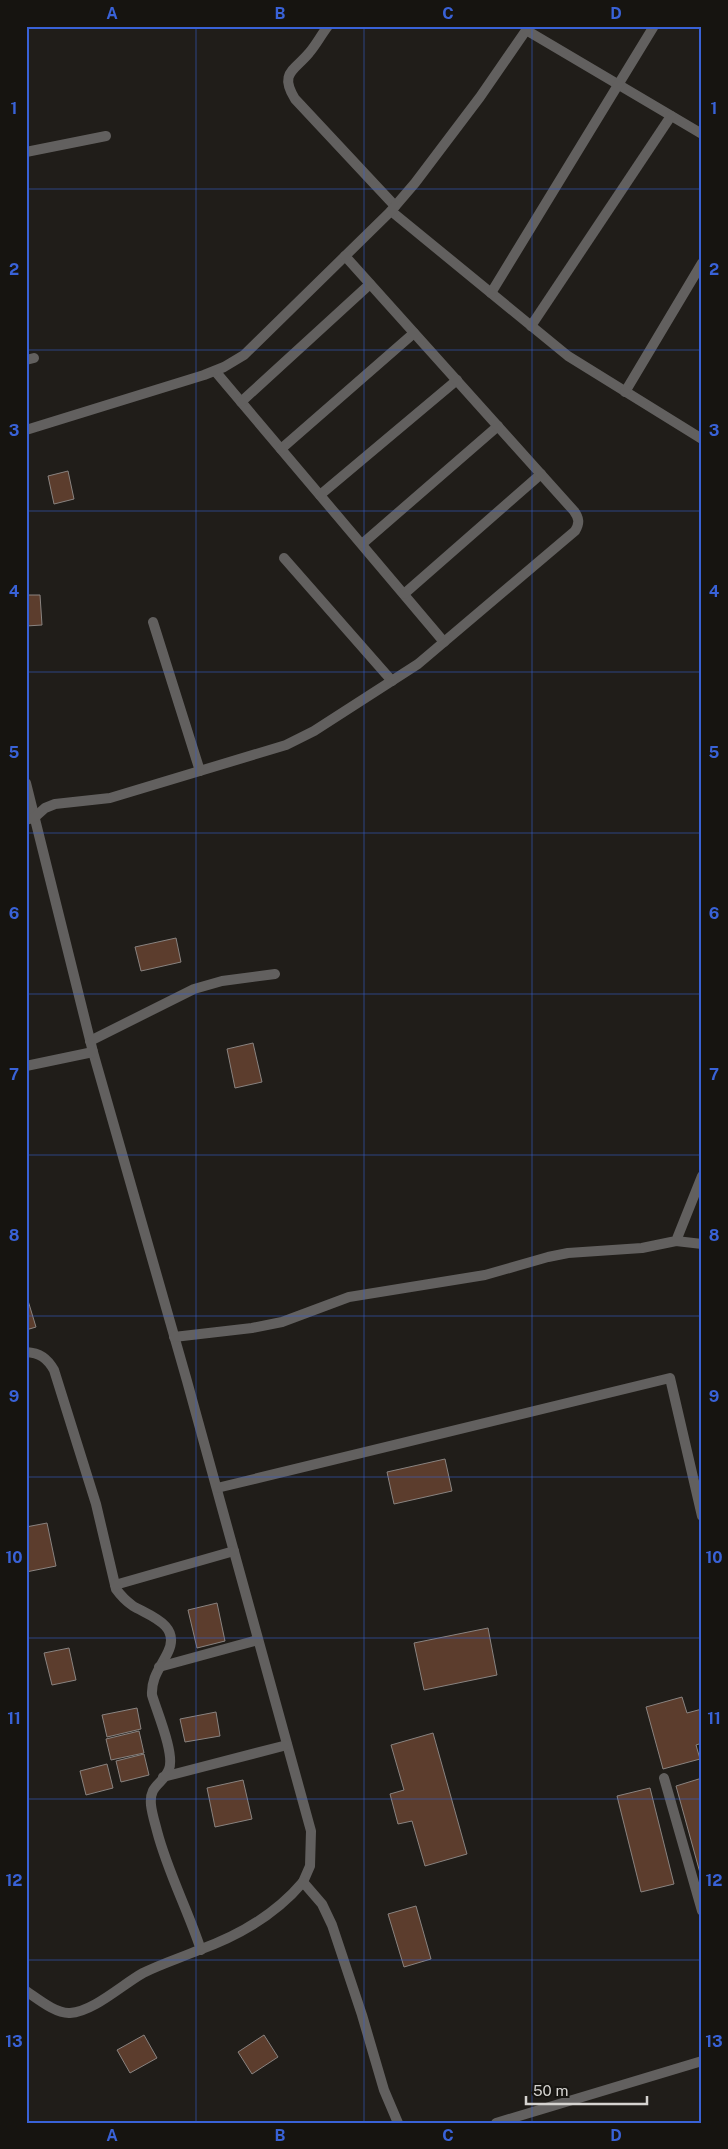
<svg xmlns="http://www.w3.org/2000/svg" width="728" height="2149" viewBox="0 0 728 2149" font-family="'Public Sans',sans-serif">
  <style>
    .building { fill: #5c3d2d; stroke: #898380 }
    .lines { fill: none; stroke-linecap: round; stroke-linejoin: round }
    .street { stroke: #62605f; stroke-width: 10 }
    .grid { fill: none; stroke: #3962d7; stroke-width: 1; stroke-opacity: 0.55 }
    .neatline { fill: none; stroke: #3962d7; stroke-width: 2 }
    .grid-label { font-size: 16px; text-anchor: middle; font-weight: bold; fill: #3962d7 }
  </style>
  <rect width="100%" height="100%" fill="#201d19"/>
  <!-- building -->
  <g class="building">
    <polygon points="68,471 74,499 54,504 48,476"/>
    <polygon points="26,595 40,595 42,625 26,626"/>
    <polygon points="176,938 181,962 141,971 135,947"/>
    <polygon points="253,1043 262,1082 235,1088 227,1049"/>
    <polygon points="26,1294 36,1327 26,1330"/>
    <polygon points="445,1459 452,1491 394,1504 387,1472"/>
    <polygon points="47,1523 56,1566 26,1572 26,1527"/>
    <polygon points="217,1603 225,1641 197,1648 188,1610"/>
    <polygon points="488,1628 497,1675 424,1690 414,1643"/>
    <polygon points="69,1648 76,1680 52,1685 44,1653"/>
    <polygon points="682,1697 687,1713 702,1709 702,1743 696,1745 700,1759 663,1769 646,1707"/>
    <polygon points="137,1708 141,1729 107,1737 102,1715"/>
    <polygon points="216,1712 220,1736 185,1742 180,1719"/>
    <polygon points="139,1731 144,1753 111,1760 106,1739"/>
    <polygon points="433,1733 467,1854 425,1866 412,1821 398,1824 390,1794 404,1790 391,1745"/>
    <polygon points="144,1754 149,1775 121,1782 116,1761"/>
    <polygon points="107,1764 113,1788 86,1795 80,1771"/>
    <polygon points="702,1778 702,1880 676,1786"/>
    <polygon points="243,1780 252,1819 215,1827 207,1788"/>
    <polygon points="650,1788 674,1884 641,1892 617,1796"/>
    <polygon points="416,1906 431,1959 404,1967 388,1914"/>
    <polygon points="144,2035 157,2058 130,2073 117,2050"/>
    <polygon points="264,2035 278,2057 252,2074 238,2052"/>
  </g>
  <g class="lines">
    <!-- street -->
    <g class="street">
      <path d="M328,26C321,35 316,45 309,53C294,71 279,73 295,99L395,206"/>
      <polyline points="526,30 702,134"/>
      <polyline points="26,152 106,136"/>
      <polyline points="391,211 568,356 702,439"/>
      <polyline points="491,293 654,26"/>
      <polyline points="531,326 671,116"/>
      <polyline points="26,360 34,358"/>
      <polyline points="215,371 444,642"/>
      <polyline points="625,392 702,263"/>
      <polyline points="241,402 370,284"/>
      <polyline points="26,430 204,375 224,367 244,355 391,211 415,183 480,97 529,26"/>
      <polyline points="281,449 414,333"/>
      <polyline points="320,495 457,380"/>
      <polyline points="362,544 498,426"/>
      <polyline points="284,558 392,681"/>
      <polyline points="404,594 541,474"/>
      <polyline points="153,622 200,771"/>
      <polyline points="26,783 93,1052 187,1381 311,1831 310,1866 303,1882"/>
      <path d="M26,820L35,817L45,808L55,804L110,798L286,745L314,731L418,664L575,531C580,523 579,518 574,511L345,256"/>
      <polyline points="90,1041 194,989 222,981 275,974"/>
      <polyline points="26,1066 93,1052"/>
      <polyline points="676,1241 702,1244"/>
      <polyline points="174,1337 252,1328 282,1322 349,1297 485,1275 548,1257 568,1253 642,1248 676,1241 702,1176"/>
      <path d="M26,1352C40,1353 47,1358 54,1370L96,1504L116,1589C121,1596 126,1601 133,1606C150,1616 181,1625 168,1652C161,1667 151,1677 152,1695C157,1712 175,1754 169,1769C163,1785 149,1784 151,1805C152,1814 155,1823 157,1831C168,1873 188,1910 201,1950"/>
      <polyline points="217,1488 670,1378 702,1516"/>
      <polyline points="115,1585 234,1551"/>
      <polyline points="159,1667 258,1640"/>
      <polyline points="163,1777 287,1745"/>
      <polyline points="664,1778 702,1911"/>
      <path d="M26,1991C38,1999 56,2014 70,2013C93,2012 123,1984 143,1973C161,1964 180,1958 199,1950C238,1936 276,1914 303,1882L322,1904L332,1925L362,2015L384,2090L398,2123"/>
      <polyline points="496,2123 702,2061"/>
    </g>
  </g>
  <!-- grid -->
  <path class="grid" d="M196,26V2123M364,26V2123M532,26V2123M26,189H702M26,350H702M26,511H702M26,672H702M26,833H702M26,994H702M26,1155H702M26,1316H702M26,1477H702M26,1638H702M26,1799H702M26,1960H702"/>
  <!-- border -->
  <rect width="728" height="2149" fill="none" stroke="#161410" stroke-width="55"/>
  <!-- scale -->
  <path d="M526 2096v8h121v-8" fill="none" stroke="#d5d3d0" stroke-width="2.5"/>
  <text x="533" y="2096" font-size="15" fill="#d5d3d0" stroke="#161410" stroke-width="4" paint-order="stroke">50 m</text>
  <rect x="28" y="28" width="672" height="2094" class="neatline"/>
  <g class="grid-label">
    <text x="112" y="19">A</text>
    <text x="280" y="19">B</text>
    <text x="448" y="19">C</text>
    <text x="616" y="19">D</text>
    <text x="14" y="114">1</text>
    <text x="714" y="114">1</text>
    <text x="14" y="275">2</text>
    <text x="714" y="275">2</text>
    <text x="14" y="436">3</text>
    <text x="714" y="436">3</text>
    <text x="14" y="597">4</text>
    <text x="714" y="597">4</text>
    <text x="14" y="758">5</text>
    <text x="714" y="758">5</text>
    <text x="14" y="919">6</text>
    <text x="714" y="919">6</text>
    <text x="14" y="1080">7</text>
    <text x="714" y="1080">7</text>
    <text x="14" y="1241">8</text>
    <text x="714" y="1241">8</text>
    <text x="14" y="1402">9</text>
    <text x="714" y="1402">9</text>
    <text x="14" y="1563">10</text>
    <text x="714" y="1563">10</text>
    <text x="14" y="1724">11</text>
    <text x="714" y="1724">11</text>
    <text x="14" y="1886">12</text>
    <text x="714" y="1886">12</text>
    <text x="14" y="2047">13</text>
    <text x="714" y="2047">13</text>
    <text x="112" y="2141">A</text>
    <text x="280" y="2141">B</text>
    <text x="448" y="2141">C</text>
    <text x="616" y="2141">D</text>
  </g>
</svg>
